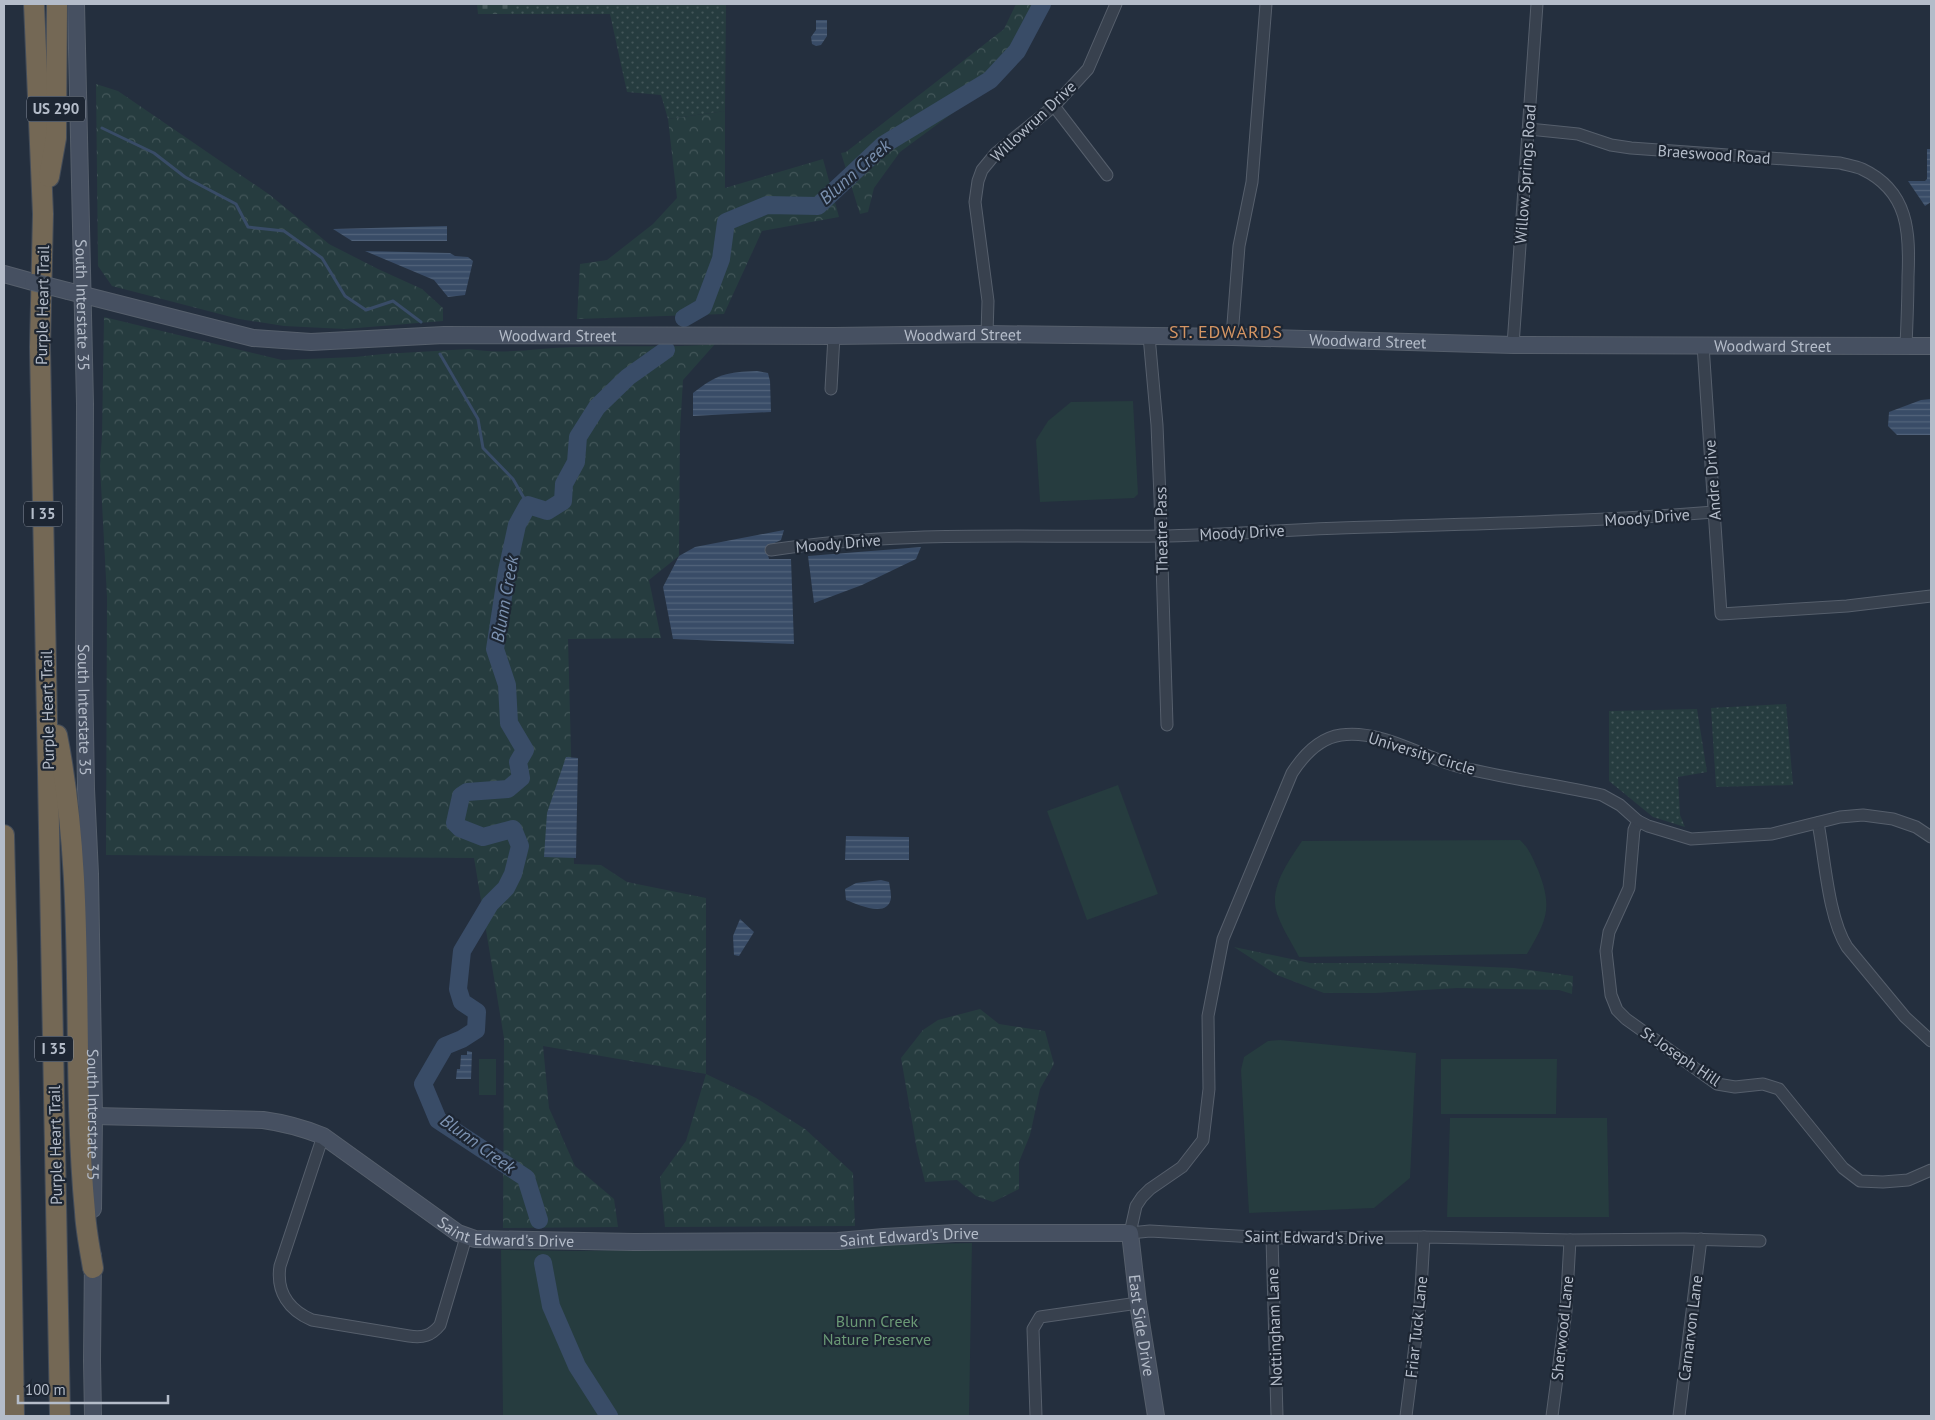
<svg xmlns="http://www.w3.org/2000/svg" width="1935" height="1420" viewBox="0 0 1935 1420" font-family="'PT Sans',sans-serif">
  <style>
    .grass { fill: url(#grass-dots) }
    .forest { fill: url(#forest-crowns) }
    .cemetery { fill: url(#cemetery-stones) }
    .green { fill: #263c3f }
    .water { fill: url(#water-rules) }
    .lines { fill: none; stroke-linecap: round; stroke-linejoin: round }
    .stream { stroke: #394c67; stroke-width: 3 }
    .river { stroke: #394c67; stroke-width: 18 }
    .street-casing { stroke: #565f6c; stroke-width: 13 }
    .secondary-casing { stroke: #565f6c; stroke-width: 18 }
    .highway-casing { stroke: #434c59; stroke-width: 22 }
    .street { stroke: #38414e; stroke-width: 11 }
    .secondary { stroke: #465061; stroke-width: 16 }
    .highway { stroke: #746855; stroke-width: 20 }
    .secondary-bridge-casing { stroke: #565f6c; stroke-width: 18; stroke-linecap: butt }
    .secondary-bridge { stroke: #465061; stroke-width: 16 }
    .labels { text-anchor: middle; stroke-width: 4.5; stroke-linejoin: round; paint-order: stroke }
    .shield { fill: #1d2633; stroke: #878f9c; stroke-width: 1 }
    .shield-label { font-size: 15px; font-weight: bold; fill: #b4bcc9 }
    .street-label { font-size: 16px; fill: #b4bcc9; stroke: #1d2633 }
    .park-label { font-size: 16px; fill: #6b9a76; stroke: #1d2633 }
    .water-label { font-size: 18px; font-style: italic; fill: #7c92b1; stroke: #1d2633 }
    .neighbourhood-label { font-size: 18px; letter-spacing: 1px; fill: #d59563; stroke: #1d2633 }
  </style>
  <defs>
    <pattern id="grass-dots" width="8" height="8" patternUnits="userSpaceOnUse" patternTransform="scale(1.25)"><rect width="8" height="8" fill="#263c3f"/><path d="M2 2h.1M6 6h.1" fill="none" stroke="#435659" stroke-width="1.8" stroke-linecap="round"/></pattern>
    <pattern id="forest-crowns" width="20" height="18" patternUnits="userSpaceOnUse" patternTransform="scale(1.25)"><rect width="20" height="18" fill="#263c3f"/><path d="M2 6a3 3 0 1 1 6 0M12 15a3 3 0 1 1 6 0" fill="none" stroke="#435659"/></pattern>
    <pattern id="cemetery-stones" width="16" height="16" patternUnits="userSpaceOnUse" patternTransform="scale(1.25)"><rect width="16" height="16" fill="#263c3f"/><path d="M2 7V4a2 2 0 0 1 4 0v3zM10 15v-3a2 2 0 0 1 4 0v3z" fill="#435659"/></pattern>
    <pattern id="water-rules" width="6" height="5" patternUnits="userSpaceOnUse" patternTransform="scale(1.25)"><rect width="6" height="5" fill="#394c67"/><path d="M0 2.5h6" fill="none" stroke="#53647b"/></pattern>
  </defs>
  <rect width="100%" height="100%" fill="#242f3e"/>
  <!-- grass -->
  <g class="grass">
    <polygon points="511,4 726,4 725,111 668,119 661,95 627,92 610,14 511,14"/>
    <polygon points="1786,704 1793,785 1716,787 1711,708"/>
    <polygon points="1697,709 1707,772 1678,777 1680,815 1685,827 1653,817 1609,781 1609,711"/>
  </g>
  <!-- forest -->
  <g class="forest">
    <polygon points="1016,4 1048,4 1024,46 992,84 900,152 874,188 868,212 860,214 841,153 846,152 1004,29"/>
    <polygon points="96,84 118,91 270,195 329,244 378,269 422,289 443,308 443,321 345,329 284,326 239,319 112,286 98,266"/>
    <polygon points="725,111 725,188 823,159 839,217 762,231 724,314 577,319 580,264 607,260 653,224 677,198 668,119"/>
    <path d="M104,317L282,360L355,357L383,354L469,349C503,355 538,348 573,347C620,345 668,348 715,344L683,380L680,431L679,556L649,580L661,638L568,639L574,864L601,865L627,882L706,898V1074L756,1098L805,1129L853,1173L855,1226L665,1227L660,1177L686,1141L706,1074L543,1046L549,1108L575,1166L614,1199L618,1227L503,1228L504,1038L474,858L106,855L107,597L100,466L102,435Z"/>
    <polygon points="1234,947 1310,963 1394,963 1514,968 1573,976 1572,994 1559,990 1457,988 1375,993 1324,993 1277,975"/>
    <polygon points="980,1009 999,1024 1045,1031 1054,1064 1040,1089 1030,1135 1019,1162 1019,1189 993,1202 976,1196 957,1180 925,1182 917,1150 901,1058 923,1030 938,1020"/>
  </g>
  <!-- cemetery -->
  <polygon class="cemetery" points="477,4 511,4 511,14 478,14"/>
  <!-- green -->
  <g class="green">
    <polygon points="1133,401 1138,494 1134,498 1040,502 1036,440 1048,421 1071,402"/>
    <polygon points="1118,785 1158,894 1087,920 1047,811"/>
    <path d="M1520,840C1529,848 1533,859 1538,870C1553,908 1547,920 1527,954L1299,957C1292,943 1283,930 1278,916C1267,890 1288,862 1302,841Z"/>
    <polygon points="1280,1040 1416,1053 1410,1178 1374,1208 1249,1213 1241,1070 1244,1057 1268,1041"/>
    <rect x="479" y="1059" width="17" height="36"/>
    <polygon points="1441,1059 1557,1059 1556,1114 1441,1114"/>
    <polygon points="1450,1118 1607,1118 1609,1217 1447,1217"/>
    <polygon points="972,1243 969,1416 503,1416 501,1250 576,1251"/>
  </g>
  <!-- water -->
  <g class="water">
    <polygon points="816,20 827,20 827,36 821,45 816,46 812,44 811,37 816,30"/>
    <polygon points="1927,149 1931,149 1931,202 1925,206 1908,181 1925,181 1927,179"/>
    <polygon points="447,226 447,241 352,241 333,229"/>
    <polygon points="365,251 450,253 455,256 468,257 473,261 465,295 448,297 434,280"/>
    <path d="M757,371L768,373L770,381L771,412L693,416V393C717,374 727,372 757,371Z"/>
    <polygon points="1931,399 1931,435 1897,435 1888,426 1889,412 1921,400"/>
    <polygon points="784,530 781,540 766,547 769,559 791,559 794,644 673,639 663,587 679,556 695,547"/>
    <polygon points="921,547 916,559 862,585 814,603 808,556"/>
    <polygon points="566,757 578,758 576,858 544,857 547,813"/>
    <polygon points="846,836 909,837 909,860 845,860"/>
    <path d="M881,880L889,882C890,887 891,893 891,898C888,919 857,904 846,900L845,889L856,883Z"/>
    <polygon points="740,919 754,932 739,956 734,955 733,936"/>
    <polygon points="467,1051 472,1052 471,1079 456,1079 457,1069 460,1069 461,1055 467,1055"/>
  </g>
  <g class="lines">
    <!-- stream -->
    <g class="stream">
      <polyline points="102,128 154,153 185,177 236,204 248,227 284,231 322,258 345,296 366,310 393,301 421,322"/>
      <polyline points="440,354 478,419 483,448 513,479 528,505"/>
    </g>
    <!-- river -->
    <g class="river">
      <polyline points="684,318 703,307 721,259 726,222 767,205 818,206 883,145 990,80 1017,51 1042,4"/>
      <polyline points="539,1220 526,1178 438,1120 423,1084 445,1046 462,1039 476,1030 477,1012 462,1002 458,989 462,951 490,904 506,888 513,874 520,846 513,829 483,837 460,828 455,823 461,796 467,792 508,789 521,778 518,762 525,750 509,723 507,685 495,649 507,571 517,525 528,505 547,511 563,501 564,484 576,462 578,437 597,407 628,377 666,350"/>
      <polyline points="543,1263 551,1306 577,1366 609,1416"/>
    </g>
    <defs>
      <g id="street">
        <polyline points="1054,106 1107,175"/>
        <path d="M1529,129L1578,134L1611,145L1631,148L1840,163C1847,165 1855,166 1862,169C1909,191 1910,233 1908,277C1908,300 1907,323 1906,346"/>
        <polyline points="987,334 988,301 975,202 978,181 982,170 996,153 1054,106 1088,69 1116,4"/>
        <polyline points="1149,336 1157,425 1160,498 1167,725"/>
        <polyline points="1232,337 1239,246 1252,182 1266,4"/>
        <polyline points="1513,345 1537,4"/>
        <polyline points="1703,345 1721,614 1847,606 1931,596"/>
        <polyline points="831,389 834,336"/>
        <path d="M771,550C900,530 1030,538 1159,536C1220,535 1280,530 1340,528C1465,524 1590,522 1714,512"/>
        <polyline points="1638,821 1634,830 1629,888 1609,932 1606,951 1611,995 1617,1010 1626,1019 1717,1084 1735,1087 1763,1084 1779,1089 1843,1168 1860,1181 1883,1182 1908,1180 1931,1170"/>
        <path d="M1818,823C1825,859 1828,917 1847,947L1905,1017L1931,1041"/>
        <path d="M323,1136L280,1266C276,1292 289,1310 312,1320L409,1336C423,1338 431,1336 440,1325L466,1237"/>
        <polyline points="1272,1238 1277,1416"/>
        <path d="M1760,1241L1684,1239L1570,1240L1424,1237L1272,1238L1150,1231L1130,1233L1136,1206L1142,1197L1150,1189L1182,1167L1203,1140L1209,1089L1208,1016L1223,939L1292,773C1303,756 1319,738 1341,735C1382,729 1425,759 1464,768C1510,779 1557,785 1602,795L1620,805L1638,821L1648,826L1691,839L1772,834L1840,817L1863,815L1893,819L1916,827L1931,837"/>
        <polyline points="1036,1416 1033,1329 1040,1317 1138,1303"/>
        <polyline points="1406,1416 1420,1306 1424,1237"/>
        <polyline points="1552,1416 1566,1311 1570,1240"/>
        <polyline points="1679,1416 1701,1239"/>
      </g>
      <g id="secondary">
        <path id="s1" d="M76,4L85,404L84,672L86,789L90,874L94,1116L93,1209"/>
        <polyline points="4,274 33,282"/>
        <path id="s2" d="M68,291L253,338L311,342L444,335L834,336L987,334L1232,337L1513,345L1931,346"/>
        <path id="s3" d="M94,1116L263,1120C285,1123 303,1128 323,1136L458,1233L475,1239L634,1242L838,1241L884,1237L955,1233H1130L1138,1303L1156,1416"/>
        <polyline points="93,1416 92,1361 93,1256"/>
      </g>
      <g id="highway">
        <polyline points="34,4 43,214 40,347 60,1416"/>
        <polyline points="49,177 56,138 57,4"/>
        <path d="M57,735C88,892 70,1053 85,1212C86,1231 90,1250 93,1268"/>
        <polyline points="4,835 7,962 14,1416"/>
      </g>
    </defs>
    <!-- street casing -->
    <use href="#street" class="street-casing"/>
    <!-- secondary casing -->
    <use href="#secondary" class="secondary-casing"/>
    <!-- highway casing -->
    <use href="#highway" class="highway-casing"/>
    <!-- street -->
    <use href="#street" class="street"/>
    <!-- secondary -->
    <use href="#secondary" class="secondary"/>
    <!-- highway -->
    <use href="#highway" class="highway"/>
    <defs>
      <polyline id="secondary-bridge" points="33,282 68,291"/>
    </defs>
    <!-- secondary-bridge casing -->
    <use href="#secondary-bridge" class="secondary-bridge-casing"/>
    <!-- secondary-bridge -->
    <use href="#secondary-bridge" class="secondary-bridge"/>
  </g>
  <g class="labels">
    <!-- shield labels -->
    <g class="shield">
      <rect x="27" y="96.5" width="58" height="25" rx="4"/>
      <rect x="24" y="501.5" width="38" height="25" rx="4"/>
      <rect x="35" y="1036.5" width="38" height="25" rx="4"/>
    </g>
    <g class="shield-label">
      <text x="56" y="114">US 290</text>
      <text x="43" y="519">I 35</text>
      <text x="54" y="1054">I 35</text>
    </g>
    <!-- street labels -->
    <g class="street-label">
      <text transform="translate(1033 121) rotate(-43)" y="6">Willowrun Drive</text>
      <text transform="translate(1714 154) rotate(4)" y="6">Braeswood Road</text>
      <text transform="translate(1525 174) rotate(-86)" y="6">Willow Springs Road</text>
      <text transform="translate(42 305) rotate(-89)" y="6">Purple Heart Trail</text>
      <text dy="6" stroke="none"><textPath href="#s1" startOffset="301">South Interstate 35</textPath></text>
      <text dy="6" stroke="none"><textPath href="#s2" startOffset="496">Woodward Street</textPath></text>
      <text dy="6" stroke="none"><textPath href="#s2" startOffset="901">Woodward Street</textPath></text>
      <text dy="6" stroke="none"><textPath href="#s2" startOffset="1306">Woodward Street</textPath></text>
      <text dy="6" stroke="none"><textPath href="#s2" startOffset="1711">Woodward Street</textPath></text>
      <text transform="translate(1712 480) rotate(-94)" y="6">Andre Drive</text>
      <text transform="translate(1647 517) rotate(-4)" y="6">Moody Drive</text>
      <text transform="translate(1161 530) rotate(-91)" y="6">Theatre Pass</text>
      <text transform="translate(1242 532) rotate(-3)" y="6">Moody Drive</text>
      <text transform="translate(838 543) rotate(-5)" y="6">Moody Drive</text>
      <text transform="translate(47 710) rotate(-91)" y="6">Purple Heart Trail</text>
      <text dy="6" stroke="none"><textPath href="#s1" startOffset="706">South Interstate 35</textPath></text>
      <text transform="translate(1422 753) rotate(17)" y="6">University Circle</text>
      <text transform="translate(1681 1056) rotate(34)" y="6">St Joseph Hill</text>
      <text dy="6" stroke="none"><textPath href="#s1" startOffset="1111">South Interstate 35</textPath></text>
      <text transform="translate(55 1145) rotate(-91)" y="6">Purple Heart Trail</text>
      <text dy="6" stroke="none"><textPath href="#s3" startOffset="445">Saint Edward's Drive</textPath></text>
      <text dy="6" stroke="none"><textPath href="#s3" startOffset="850">Saint Edward's Drive</textPath></text>
      <text transform="translate(1314 1237) rotate(1)" y="6">Saint Edward's Drive</text>
      <text dy="6" stroke="none"><textPath href="#s3" startOffset="1164">East Side Drive</textPath></text>
      <text transform="translate(1274 1327) rotate(-92)" y="6">Nottingham Lane</text>
      <text transform="translate(1416 1327) rotate(-84)" y="6">Friar Tuck Lane</text>
      <text transform="translate(1562 1328) rotate(-84)" y="6">Sherwood Lane</text>
      <text transform="translate(1690 1328) rotate(-83)" y="6">Carnarvon Lane</text>
    </g>
    <!-- park labels -->
    <g class="park-label">
      <text x="877" y="1327">Blunn Creek<tspan x="877" dy="18">Nature Preserve</tspan></text>
    </g>
    <!-- water labels -->
    <g class="water-label">
      <text transform="translate(855 172) rotate(-41)" y="6">Blunn Creek</text>
      <text transform="translate(505 599) rotate(-80)" y="6">Blunn Creek</text>
      <text transform="translate(478 1144) rotate(36)" y="6">Blunn Creek</text>
    </g>
    <!-- neighbourhood labels -->
    <g class="neighbourhood-label">
      <text x="1226" y="338">ST. EDWARDS</text>
    </g>
  </g>
  <!-- border -->
  <rect width="1935" height="1420" fill="none" stroke="#b4bcc9" stroke-width="10"/>
  <!-- scale -->
  <path d="M18 1395v8h150v-8" fill="none" stroke="#b4bcc9" stroke-width="2.5"/>
  <text x="25" y="1395" font-size="15" fill="#b4bcc9" stroke="#1d2633" stroke-width="4" paint-order="stroke">100 m</text>
</svg>
